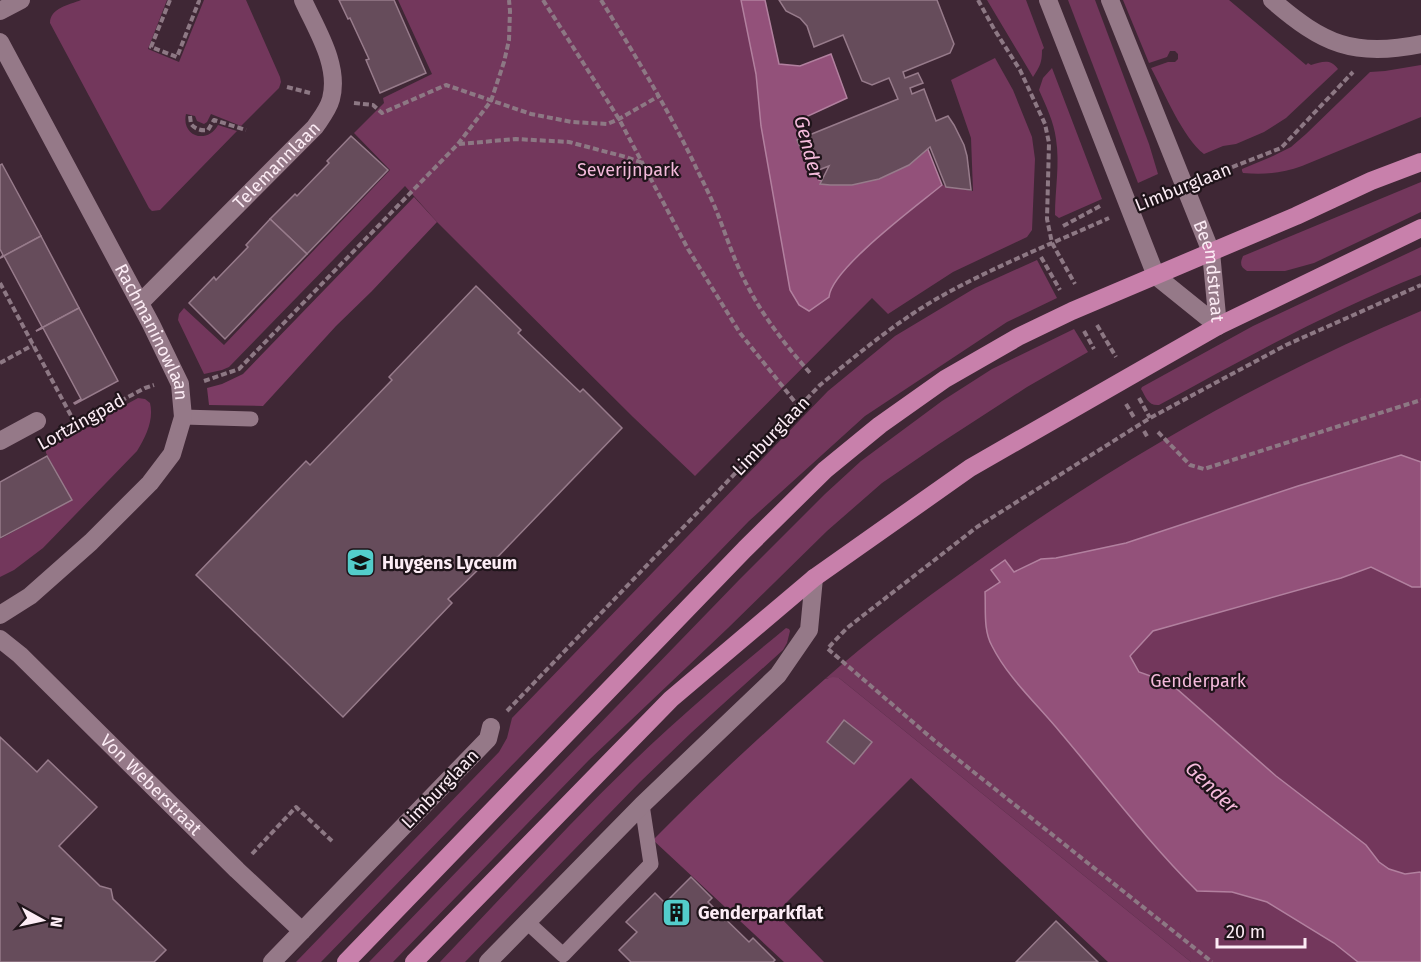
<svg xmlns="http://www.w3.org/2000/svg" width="1421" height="962" viewBox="0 0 1421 962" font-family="'Fira Sans',sans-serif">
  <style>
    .green { fill: #73375c }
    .forest { fill: #7c3c64 }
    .water { fill: #93517a; stroke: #b2809f; stroke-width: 1.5 }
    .building { fill: #664c5b; stroke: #977b8b; stroke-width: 1.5 }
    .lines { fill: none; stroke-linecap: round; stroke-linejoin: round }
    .path { stroke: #8d7884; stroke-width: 4; stroke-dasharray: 6 3; stroke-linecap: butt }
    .lane { stroke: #957988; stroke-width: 15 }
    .street { stroke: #957988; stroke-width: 18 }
    .secondary { stroke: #957988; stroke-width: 18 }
    .primary { stroke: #c880ab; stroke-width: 18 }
    .labels { text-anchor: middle; stroke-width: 4.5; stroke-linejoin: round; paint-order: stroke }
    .street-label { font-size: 18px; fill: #fcecf5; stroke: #1f141a }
    .park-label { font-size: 18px; fill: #f4badb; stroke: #1f141a }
    .poi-label { font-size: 18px; font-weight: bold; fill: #fcecf5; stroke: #1f141a; text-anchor: start }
    .water-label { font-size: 20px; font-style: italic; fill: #f5bbdc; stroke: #1f141a }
  </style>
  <rect width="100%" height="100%" fill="#3f2735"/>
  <!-- green -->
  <g class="green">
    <path d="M81,0H167L148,49L179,62L204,0H246L280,77L281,82L279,88L241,126L211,114L207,122L204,124L197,121L195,116L186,114C181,136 207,145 218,125L237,131L160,210L152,211L149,208L50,23C50,8 69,5 81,0Z"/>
    <polygon points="398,0 760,0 797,140 853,260 870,244 942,185 973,191 971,138 951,80 995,58 1013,90 1032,137 1035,159 1032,230 1027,237 953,272 888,314 872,298 695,476 633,417 460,245 437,222 405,186 229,367 222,370 204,374 178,320 179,314 184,308 224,345 390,170 354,133 384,103 383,98 432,74"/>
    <path d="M987,0H1026L1044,48L1042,50C1042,63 1040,66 1033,77Z"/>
    <polygon points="1068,0 1095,0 1149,144 1158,174 1138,183"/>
    <path d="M1123,0H1229L1306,65L1308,63L1311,65C1322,62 1330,58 1338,69L1286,118L1264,132L1236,144L1223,146L1204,154C1183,138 1164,92 1151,68L1168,62H1175L1178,59V54L1175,51H1170L1167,57L1149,63Z"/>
    <path d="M1421,65V117L1302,166C1282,173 1265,175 1243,173L1242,171V169L1273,156L1291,147L1306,134L1370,72L1385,71Z"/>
    <path d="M1052,68L1102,199L1059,218L1055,215C1055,190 1060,164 1056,139C1054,122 1046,106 1039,90L1043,78Z"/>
    <path d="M1421,182V212L1314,263L1285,271H1247C1240,267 1240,263 1243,256Z"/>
    <path d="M1421,247V275C1330,311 1245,358 1159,405C1148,406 1146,397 1141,389L1142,387L1253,326Z"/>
    <polygon points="1037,260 1057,298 1007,322 865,416 749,521 321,962 296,962 499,752 507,738 512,718 828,391 895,336 975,288"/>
    <path d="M1421,311V962H1191L839,678H828L825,679C870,639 919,603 968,568C1109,466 1261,378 1421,311Z"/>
    <polygon points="1074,329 1088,352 1027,387 939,444 882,483 827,531 728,628 589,760 393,962 369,962 740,579 825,494 861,461 942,401 992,369"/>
    <path d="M138,398L145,399L150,403C154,420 146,436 137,451L43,548L14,570L0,577V539L72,500L46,453V451L48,447Z"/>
    <path d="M786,628L789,629L790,631L787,643L783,650L692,732L640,782L465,962H440C515,884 588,802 668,729C706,694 746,661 786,628Z"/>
  </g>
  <!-- forest -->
  <g class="forest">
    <polygon points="414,197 437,222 372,291 336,326 263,406 209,405 207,388 222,384 243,374"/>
    <path d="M833,677L839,678L1191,962H1108L911,778L776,913L824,962H784L653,840C708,784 766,731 825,679Z"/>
  </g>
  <!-- water -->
  <g class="water">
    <path d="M741,0H765L779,64L800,66L831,54L847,98L797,121L808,146L816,144L819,180L848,182L927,147L942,185C918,205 831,269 829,297L809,311L799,305L790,290L761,126L756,74Z"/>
    <path d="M1401,455L1421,462V587H1412L1371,567L1341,578L1153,631L1130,656L1139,672L1170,683L1276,776L1366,845L1379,862L1389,869L1405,874L1420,872L1421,873V962H1358L1334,943L1267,902L1232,892L1197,891C1147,841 1105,785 1060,732C1037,704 1008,678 992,646C983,630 986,609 985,592L1000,582L991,570L1005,560L1014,572L1041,559L1056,558L1126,543L1298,486Z"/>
  </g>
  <!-- building -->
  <g class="building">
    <polygon points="339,0 394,0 426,73 380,93 366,60 369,59 350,18 348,19"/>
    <polygon points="779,0 937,0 954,44 950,53 903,72 905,78 918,73 923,83 910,88 912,94 924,89 936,121 948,116 954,125 964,145 967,156 971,190 946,187 930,147 909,165 879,179 852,185 830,185 820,184 829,166 811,173 797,140 898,99 889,78 872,85 862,81 843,35 814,47 807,26 800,18 786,11"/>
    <polygon points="351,136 388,170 307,254 270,219 295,194 297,196 329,163 327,161"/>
    <polygon points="2,164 41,236 0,258 3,255 0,249 0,165"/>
    <polygon points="270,219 307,254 225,339 189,303 214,277 216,280 248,247 246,245"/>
    <polygon points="41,236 79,308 36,331 42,327 4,256 0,258"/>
    <polygon points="476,286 521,330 518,333 580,392 583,389 622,428 488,567 485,563 448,599 452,603 343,717 196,575 306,461 310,465 392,380 389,377"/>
    <polygon points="79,308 118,381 75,404 74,403 81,399 43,328 36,331"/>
    <polygon points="47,456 72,500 0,538 0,482"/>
    <polygon points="844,720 872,742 854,764 827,742"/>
    <polygon points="0,737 37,772 48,760 97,807 59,846 100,886 111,889 113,899 166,950 154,962 0,962"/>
    <polygon points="691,877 712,898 708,902 749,942 753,938 775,960 773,962 631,962 619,950 637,932 626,922 655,893 665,903"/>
    <polygon points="1056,921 1098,962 1016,962"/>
  </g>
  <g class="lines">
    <!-- path -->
    <g class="path">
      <polyline points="170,0 151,47 177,57 199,1 198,0"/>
      <polyline points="543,0 619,119 688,249 740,333 799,407"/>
      <path d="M601,0C633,52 665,104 692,159C699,174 707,189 714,205C725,231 733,259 747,285C764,318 787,347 811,374"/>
      <polyline points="978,0 994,29 1020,70 1045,124 1049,143 1047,219 1052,243 1075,284"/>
      <polyline points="287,87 310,93"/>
      <polyline points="354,103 373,105 382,113 446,85 531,114 572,122 607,124 619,119 659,96"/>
      <path d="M190,116L191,124C195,129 201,131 208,130L214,120L246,130"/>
      <polyline points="459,144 516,139 569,142 626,157 643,163"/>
      <polyline points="1207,177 1281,148 1353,72"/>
      <polyline points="1063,226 1102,205"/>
      <polyline points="1041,257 1060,290"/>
      <polyline points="0,283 76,425"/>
      <polyline points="1097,325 1116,357"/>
      <polyline points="1084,331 1094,349"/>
      <polyline points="0,363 33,345"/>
      <polyline points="204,381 239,369 458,144 491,101 504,62 509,40 510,11 509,0"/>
      <polyline points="1139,398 1150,418"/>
      <polyline points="1126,404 1135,419"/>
      <polyline points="1144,431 1148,438"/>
      <polyline points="1158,432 1190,465 1204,469 1421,400"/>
      <polyline points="57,435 145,388 154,385"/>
      <polyline points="829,647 847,628 977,527 1150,418 1286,345 1421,285"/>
      <polyline points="828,649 936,742 1212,962"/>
      <path d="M507,711L820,385C858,354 896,322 938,298C993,267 1051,244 1109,218"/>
      <polyline points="252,854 296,807 332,841"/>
    </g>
    <!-- lane -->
    <g class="lane">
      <polyline points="183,417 251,419"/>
      <polyline points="527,922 563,955 651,864 642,805"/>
    </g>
    <!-- street -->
    <g class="street">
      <path d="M1272,0C1323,44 1354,58 1421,44"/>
      <polyline points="0,11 21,0"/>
      <path id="s1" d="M0,42L151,324L180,384L183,417L172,454L150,483L91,542L30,596L0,615"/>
      <path id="s2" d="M140,303L315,127C321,118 328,110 331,99C340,65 316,29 303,0"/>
      <polyline points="0,441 37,421"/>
      <path id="s3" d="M0,639L20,655L237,870L302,931"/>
      <polyline points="272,962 488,739 491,727"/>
      <polyline points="488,962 642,805 778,675 809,630 814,578"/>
    </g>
    <!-- secondary -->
    <g class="secondary">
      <polyline points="1048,0 1156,276 1218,326"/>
      <path id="s4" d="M1110,0L1211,252L1218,326"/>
    </g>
    <!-- primary -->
    <g class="primary">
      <polyline points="346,962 745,549 825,470 880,425 945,379 1018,337 1072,311 1296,216 1371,181 1421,162"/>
      <polyline points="414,962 671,699 814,578 970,468 1127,378 1218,326 1421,228"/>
    </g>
  </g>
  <!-- icons -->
  <defs>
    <symbol id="school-square" viewBox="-11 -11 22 22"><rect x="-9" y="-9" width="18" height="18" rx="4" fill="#53cdcb" stroke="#1f141a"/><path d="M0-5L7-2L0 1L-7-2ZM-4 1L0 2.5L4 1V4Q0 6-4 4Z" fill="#111"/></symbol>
    <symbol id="building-square" viewBox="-11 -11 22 22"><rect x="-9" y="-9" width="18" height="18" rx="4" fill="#53cdcb" stroke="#1f141a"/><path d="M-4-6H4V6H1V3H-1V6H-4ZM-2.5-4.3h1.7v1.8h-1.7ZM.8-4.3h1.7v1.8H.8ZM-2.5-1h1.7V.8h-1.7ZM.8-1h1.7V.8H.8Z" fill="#111"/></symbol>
  </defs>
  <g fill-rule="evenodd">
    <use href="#school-square" x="344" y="546" width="33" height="33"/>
    <use href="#building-square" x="660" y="896" width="33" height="33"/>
  </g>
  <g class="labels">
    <!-- street labels -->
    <g class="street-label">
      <text dy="6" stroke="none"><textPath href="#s2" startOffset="194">Telemannlaan</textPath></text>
      <text transform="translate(1183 187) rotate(-22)" y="6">Limburglaan</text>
      <text dy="6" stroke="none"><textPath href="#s4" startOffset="290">Beemdstraat</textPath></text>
      <text dy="6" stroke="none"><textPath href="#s1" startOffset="328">Rachmaninowlaan</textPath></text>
      <text transform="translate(81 422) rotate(-29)" y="6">Lortzingpad</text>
      <text transform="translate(771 436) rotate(-46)" y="6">Limburglaan</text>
      <text dy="6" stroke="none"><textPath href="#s3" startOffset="210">Von Weberstraat</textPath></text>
      <text transform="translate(440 789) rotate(-46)" y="6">Limburglaan</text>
    </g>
    <!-- park labels -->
    <g class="park-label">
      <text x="628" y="176">Severijnpark</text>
      <text x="1198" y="687">Genderpark</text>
    </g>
    <!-- poi labels -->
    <g class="poi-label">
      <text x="382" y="569">Huygens Lyceum</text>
      <text x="698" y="919">Genderparkflat</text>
    </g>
    <!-- water labels -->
    <g class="water-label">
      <text transform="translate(809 147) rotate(75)" y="7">Gender</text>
      <text transform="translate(1212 787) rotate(44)" y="7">Gender</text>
    </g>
  </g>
  <!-- north arrow -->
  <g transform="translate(42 920) rotate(98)" stroke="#1f141a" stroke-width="4.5" paint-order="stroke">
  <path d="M0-4.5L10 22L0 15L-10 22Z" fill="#fcecf5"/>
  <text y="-9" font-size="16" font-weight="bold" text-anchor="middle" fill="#fcecf5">N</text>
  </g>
  <!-- scale -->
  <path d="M1217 938v9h88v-9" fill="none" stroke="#fcecf5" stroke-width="3"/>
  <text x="1226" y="938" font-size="18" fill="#fcecf5" stroke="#1f141a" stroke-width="4.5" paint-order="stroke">20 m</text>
</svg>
